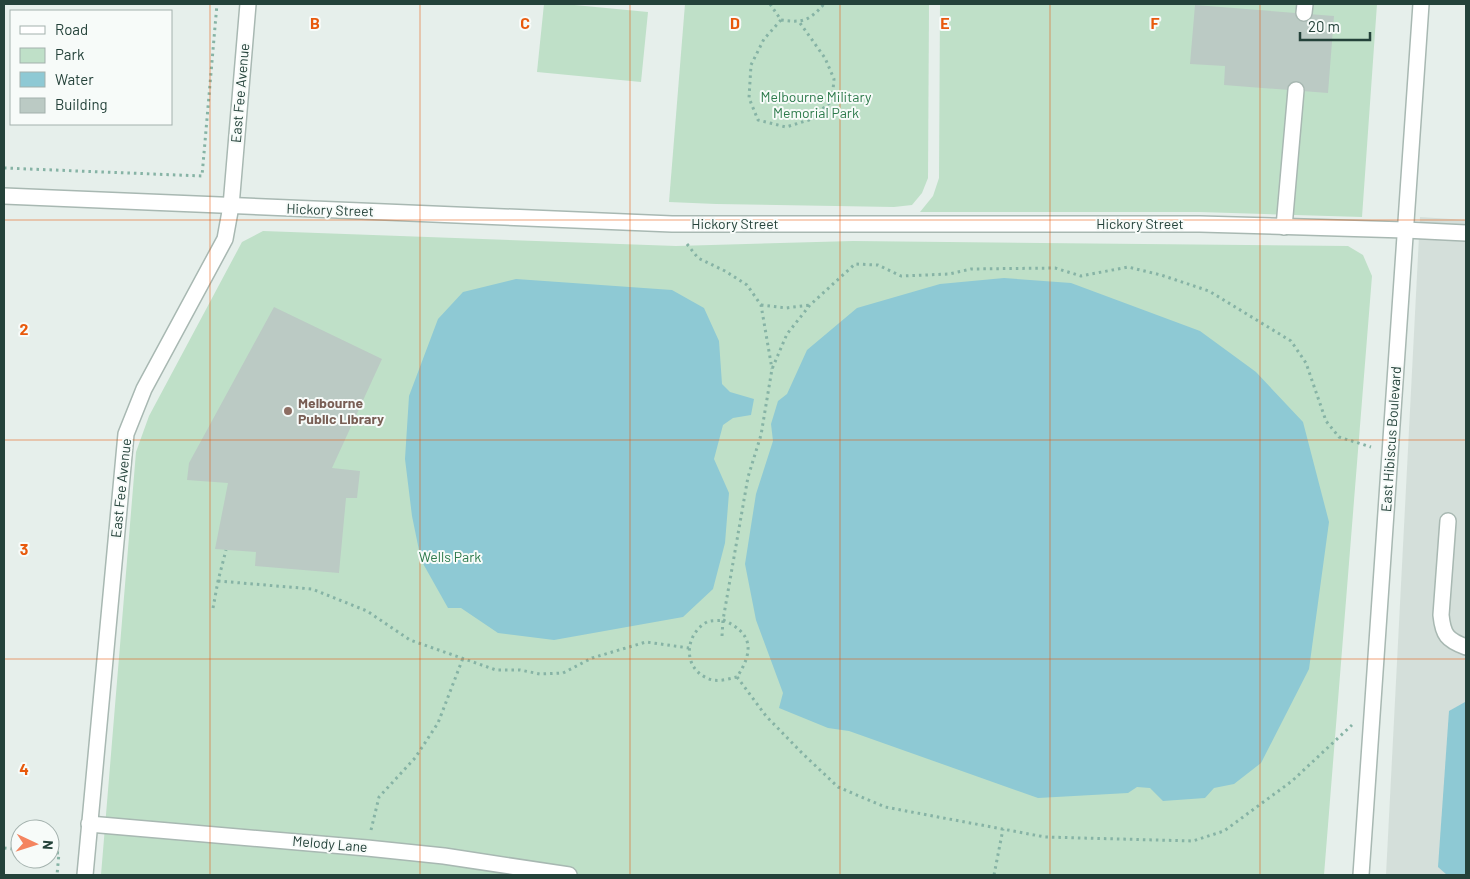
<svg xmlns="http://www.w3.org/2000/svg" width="1470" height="879" viewBox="0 0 1470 879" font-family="Barlow,sans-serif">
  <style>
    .built { fill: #d4dfda }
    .green { fill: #bfe0c8 }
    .water { fill: #8ec9d4 }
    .building { fill: #bbcac4 }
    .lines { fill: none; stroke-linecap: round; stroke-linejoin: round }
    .minor-casing { stroke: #a8b8b2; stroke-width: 18 }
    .path { stroke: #86b3a5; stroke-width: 3; stroke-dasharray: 2.5 4; stroke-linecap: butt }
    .minor { stroke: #fff; stroke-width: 15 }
    .grid { fill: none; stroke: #e8590c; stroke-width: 1; stroke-opacity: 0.55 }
    .education-dot { fill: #8d6e63; stroke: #f7fbf9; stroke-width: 2 }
    .labels { text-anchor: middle; stroke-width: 4; stroke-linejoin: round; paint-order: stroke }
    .street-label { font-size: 14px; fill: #24423a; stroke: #f7fbf9 }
    .park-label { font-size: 14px; fill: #2d7a4b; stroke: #f7fbf9 }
    .education-label { font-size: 14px; font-weight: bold; fill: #785e54; stroke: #f7fbf9; text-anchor: start }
    .grid-label { font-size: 16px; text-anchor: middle; font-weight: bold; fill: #e8590c; stroke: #f7fbf9; stroke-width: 4; stroke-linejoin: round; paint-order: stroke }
  </style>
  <rect width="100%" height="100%" fill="#e6efeb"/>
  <!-- built -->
  <polygon class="built" points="1420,217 1466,220 1466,875 1386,875"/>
  <!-- green -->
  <g class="green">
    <polygon points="544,4 564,4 648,12 641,82 537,72"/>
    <polygon points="685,4 929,4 928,178 922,193 912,205 894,207 716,204 669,202"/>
    <polygon points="940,4 1377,4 1362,217 1200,212 920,212 933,196 939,178"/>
    <polygon points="263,231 676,246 853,241 1348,246 1363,255 1372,276 1324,875 101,875 136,452 149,416 242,242"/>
  </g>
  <!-- water -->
  <g class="water">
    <polygon points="1004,278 1071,283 1200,331 1256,372 1303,422 1329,522 1309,669 1261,763 1234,784 1214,788 1205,798 1163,801 1150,788 1137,787 1128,793 1038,798 849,731 828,728 779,708 783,693 756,620 745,564 756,494 773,441 771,424 778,401 787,394 807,350 857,308 940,284"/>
    <polygon points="516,279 672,290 704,308 719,341 722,384 730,392 754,399 751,415 733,418 723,425 714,459 729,493 725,543 713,589 683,617 554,640 498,633 461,608 448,608 421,560 412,516 405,459 409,396 438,319 463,292"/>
    <polygon points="1465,702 1466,703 1466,875 1447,875 1438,867 1449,711"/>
  </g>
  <!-- building -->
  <g class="building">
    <polygon points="1195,5 1334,16 1328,93 1224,85 1225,66 1190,64"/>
    <polygon points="274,307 382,359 332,468 360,471 357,498 346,498 339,573 255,566 256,552 215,549 228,483 187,480 189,463"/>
  </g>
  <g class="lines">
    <defs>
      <g id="minor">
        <polyline points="1304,13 1305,4"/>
        <polyline points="4,196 672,224 1200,224 1405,230 1466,233"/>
        <polyline points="1284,227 1296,90"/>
        <path d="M1448,521L1441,615C1443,635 1447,640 1466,647"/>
        <polyline points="89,824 367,848 444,856 569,875"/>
        <polyline points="85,875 126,434 144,389 225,239 231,206 248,4"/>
        <polyline points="1361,875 1421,4"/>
      </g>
    </defs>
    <!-- minor casing -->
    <use href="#minor" class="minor-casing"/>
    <!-- path -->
    <g class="path">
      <path d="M770,4L781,20C803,23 809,21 824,4"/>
      <polyline points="781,20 764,39 751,65 749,98 758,120 786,127 809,120 832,101 834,79 825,58 800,23"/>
      <polyline points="4,168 202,176 217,4"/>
      <polyline points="687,244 698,258 725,271 747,285 761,305 772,369"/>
      <polyline points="761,305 786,308 810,305"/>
      <polyline points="218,581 312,589 367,611 410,640 496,670 520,670 540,674 563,673 592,658 646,642 689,648"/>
      <polyline points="213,608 218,581 226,550"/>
      <path d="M723,620C753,633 754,651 737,677C728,679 716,683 707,678C682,667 685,634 707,622C711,620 718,621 723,620Z"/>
      <polyline points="722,636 723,620 748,477 761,435 772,369 787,334 810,305 855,264 878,265 901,276 949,274 971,269 1055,268 1081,276 1128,267 1161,275 1209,291 1291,341 1306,363 1326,421 1339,437 1371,447"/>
      <polyline points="737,677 766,716 802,753 838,787 885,807 1045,837 1193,841 1224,831 1292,781 1352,725"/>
      <polyline points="371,830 379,797 415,758 438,723 463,658"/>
      <polyline points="4,848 20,850"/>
      <polyline points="50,852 59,853 57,875"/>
      <polyline points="994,875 1003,829"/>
    </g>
    <!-- minor -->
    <use href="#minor" class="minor"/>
  </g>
  <!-- grid -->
  <path class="grid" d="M210,4V875M420,4V875M630,4V875M840,4V875M1050,4V875M1260,4V875M4,220H1466M4,440H1466M4,659H1466"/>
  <!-- markers -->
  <circle class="education-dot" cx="288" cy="411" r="5"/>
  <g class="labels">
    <!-- street labels -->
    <g class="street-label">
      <text transform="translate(240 93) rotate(-85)" y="5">East Fee Avenue</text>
      <text transform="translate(330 210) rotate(2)" y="5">Hickory Street</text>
      <text x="735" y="229">Hickory Street</text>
      <text x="1140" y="229">Hickory Street</text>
      <text transform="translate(1391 439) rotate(-86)" y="5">East Hibiscus Boulevard</text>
      <text transform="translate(121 488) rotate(-84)" y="5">East Fee Avenue</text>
      <text transform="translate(330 844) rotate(5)" y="5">Melody Lane</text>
    </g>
    <!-- park labels -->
    <g class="park-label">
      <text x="816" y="102">Melbourne Military<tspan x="816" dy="16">Memorial Park</tspan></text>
      <text x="450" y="562">Wells Park</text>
    </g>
    <!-- education labels -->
    <g class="education-label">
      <text x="298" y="408">Melbourne<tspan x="298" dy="16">Public Library</tspan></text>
    </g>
  </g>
  <g class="grid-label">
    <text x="315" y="29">B</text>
    <text x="525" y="29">C</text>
    <text x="735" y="29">D</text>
    <text x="945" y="29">E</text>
    <text x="1155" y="29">F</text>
    <text x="24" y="335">2</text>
    <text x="24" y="555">3</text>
    <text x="24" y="775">4</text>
  </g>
  <!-- border -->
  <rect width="1470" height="879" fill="none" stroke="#24423a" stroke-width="10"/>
  <!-- legend -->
  <rect x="10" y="10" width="162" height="115" fill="#f7fbf9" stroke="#a3b1ad"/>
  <rect x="20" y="26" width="25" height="8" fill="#ffffff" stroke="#a3b1ad"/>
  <text x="55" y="35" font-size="15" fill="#24423a">Road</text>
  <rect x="20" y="48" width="25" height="15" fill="#bfe0c8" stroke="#a3b1ad"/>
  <text x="55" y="60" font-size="15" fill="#24423a">Park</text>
  <rect x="20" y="72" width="25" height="15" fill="#8ec9d4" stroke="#a3b1ad"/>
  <text x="55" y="85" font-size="15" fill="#24423a">Water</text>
  <rect x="20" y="98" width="25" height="15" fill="#bbcac4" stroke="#a3b1ad"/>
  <text x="55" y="110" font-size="15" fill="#24423a">Building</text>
  <!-- north arrow -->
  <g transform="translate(35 844) rotate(94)"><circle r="24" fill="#f7fbf9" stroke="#a3b1ad"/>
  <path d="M0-4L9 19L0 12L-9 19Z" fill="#f4845f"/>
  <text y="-8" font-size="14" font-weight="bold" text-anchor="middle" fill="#24423a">N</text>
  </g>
  <!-- scale -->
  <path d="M1300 32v8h70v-8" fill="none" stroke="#24423a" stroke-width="2.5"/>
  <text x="1308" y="32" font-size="15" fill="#24423a" stroke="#f7fbf9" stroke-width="4" paint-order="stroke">20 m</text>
</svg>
